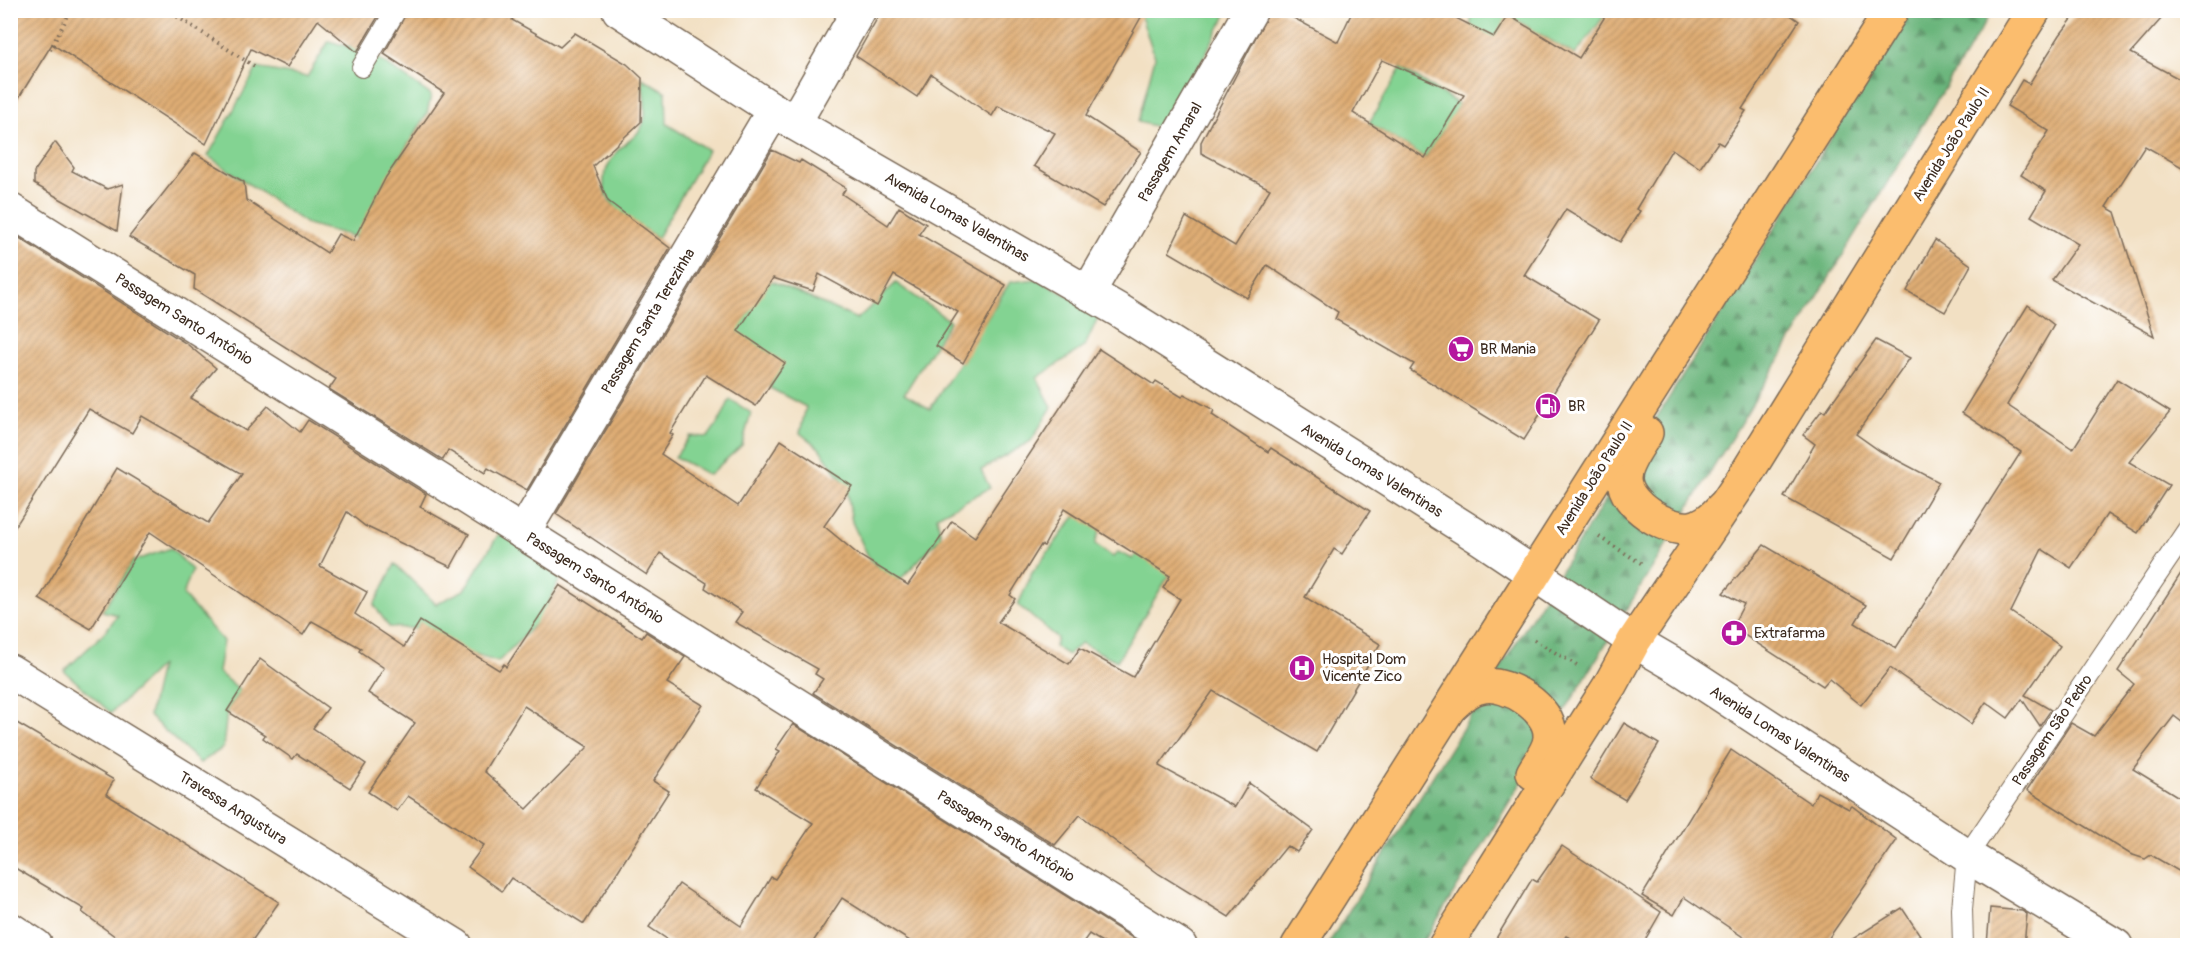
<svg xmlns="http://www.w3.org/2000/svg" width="2198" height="956" viewBox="0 0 2198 956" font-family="Pangolin,sans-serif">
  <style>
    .grass { fill: #83d392; stroke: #5f7e58; stroke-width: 1.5 }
    .forest { fill: url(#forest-firs); stroke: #52704d; stroke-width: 1.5 }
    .building { fill: url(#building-hatch); fill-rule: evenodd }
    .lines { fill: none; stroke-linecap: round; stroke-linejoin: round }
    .service-casing { stroke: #7b6a58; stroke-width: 22 }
    .minor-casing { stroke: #7b6a58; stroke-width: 36 }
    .tertiary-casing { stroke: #7b6a58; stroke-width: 36 }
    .primary-casing { stroke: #7b6a58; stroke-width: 36 }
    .path { stroke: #7b6a58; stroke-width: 4; stroke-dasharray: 1.5 4.5; stroke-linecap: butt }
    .service { stroke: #fff; stroke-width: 20 }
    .minor { stroke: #fff; stroke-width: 33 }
    .tertiary { stroke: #fff; stroke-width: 33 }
    .primary { stroke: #fbbd6e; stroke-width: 33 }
    .labels { text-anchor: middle; stroke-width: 6; stroke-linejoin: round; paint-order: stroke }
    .street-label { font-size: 15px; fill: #3b2a1e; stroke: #fff }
    .poi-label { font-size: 15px; fill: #3b2a1e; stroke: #fff; text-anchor: start }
  </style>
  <defs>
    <pattern id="forest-firs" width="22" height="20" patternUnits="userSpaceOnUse" patternTransform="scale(1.5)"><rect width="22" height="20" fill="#6ab57c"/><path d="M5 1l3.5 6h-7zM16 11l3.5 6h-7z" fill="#589365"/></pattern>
    <pattern id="building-hatch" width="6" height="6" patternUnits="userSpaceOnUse" patternTransform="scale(1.5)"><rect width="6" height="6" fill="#dfad75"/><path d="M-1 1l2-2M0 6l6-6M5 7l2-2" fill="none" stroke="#b68d5f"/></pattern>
  </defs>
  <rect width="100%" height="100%" fill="#fff"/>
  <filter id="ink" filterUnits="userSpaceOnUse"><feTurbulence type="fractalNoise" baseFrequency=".0167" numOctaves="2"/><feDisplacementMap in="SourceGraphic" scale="12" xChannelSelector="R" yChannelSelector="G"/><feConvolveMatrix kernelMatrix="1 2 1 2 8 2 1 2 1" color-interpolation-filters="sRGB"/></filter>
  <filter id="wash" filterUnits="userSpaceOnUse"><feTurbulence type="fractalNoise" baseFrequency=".008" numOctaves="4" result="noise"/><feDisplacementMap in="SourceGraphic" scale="24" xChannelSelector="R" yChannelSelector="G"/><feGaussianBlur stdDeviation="1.35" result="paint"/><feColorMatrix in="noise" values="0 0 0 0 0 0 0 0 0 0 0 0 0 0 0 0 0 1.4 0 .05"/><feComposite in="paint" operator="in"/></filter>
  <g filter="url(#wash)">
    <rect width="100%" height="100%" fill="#f2e0c3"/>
    <!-- grass -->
    <g class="grass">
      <polygon points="1139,11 1228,11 1166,129 1138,122 1155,57"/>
      <polygon points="1471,11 1608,11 1575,55 1508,15 1491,47 1471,27"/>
      <polygon points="329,41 370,53 431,95 427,114 376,196 386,213 359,238 307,224 208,156 257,68 307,77"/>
      <polygon points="1401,68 1533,151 1439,136 1425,158 1369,123"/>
      <path d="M642,78L666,92L667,124L708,150L657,238C626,215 583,198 615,154C623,142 637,139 643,124C648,112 643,91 642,78Z"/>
      <polygon points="1037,279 1100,313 1085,346 1037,378 1052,407 1031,441 981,470 990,488 937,516 941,537 894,586 868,556 852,522 846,485 819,448 800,433 806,407 770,388 778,359 730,335 748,299 772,281 857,319 896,283 950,321 904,394 930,409 1010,282"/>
      <polygon points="730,399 751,413 742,445 709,475 675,457 690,436 708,437 722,417"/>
      <polygon points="1077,514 1101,527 1095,544 1113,557 1118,552 1133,559 1159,516 1177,562 1117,661 1081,643 1068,655 1055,647 1057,638 1018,605 1032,573"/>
      <polygon points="500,532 562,574 542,617 498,662 465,652 421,629 389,627 374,605 395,564 436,604 464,590"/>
      <polygon points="171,548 192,570 183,595 223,641 218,672 240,691 227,711 223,748 200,763 149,716 160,666 111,713 64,671 102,635 118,615 102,611 133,561"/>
    </g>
    <!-- forest -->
    <polygon class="forest" points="1910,11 1992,11 1422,945 1327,946"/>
    <g id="blocks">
      <!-- building -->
      <g class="building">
        <polygon points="10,10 382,10 357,52 318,20 287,67 251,49 206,144 52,44 10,112"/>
        <polygon points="408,10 517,10 512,20 560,47 575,33 627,64 642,78 641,122 593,166 608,201 670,248 527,490 488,468 485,473 448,450 443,460 329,389 336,379 194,289 195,275 129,237 195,153 244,182 246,200 327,253 338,234 353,241 386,177 444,93 384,54"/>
        <polygon points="882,10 1145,10 1086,116 1141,152 1103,207 1034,166 1055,133 998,106 992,116 931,74 917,97 856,56"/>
        <path d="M1270,10H1279L1338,42L1353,10H1440L1494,37L1508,15L1579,58L1609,10H1783L1799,21L1742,109L1746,111L1723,145L1718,142L1700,168L1672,149L1636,209L1640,211L1620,242L1566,209L1524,275L1599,320L1524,440L1410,370L1414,364L1335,319L1338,312L1267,265L1247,298L1169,252L1186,217L1235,246L1270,189L1201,153V142ZM1382,60L1464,95L1425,158L1353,113Z"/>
        <polygon points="2079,10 2169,10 2131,53 2187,83 2187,170 2145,146 2106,207 2115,212 2154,336 2052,280 2078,244 2031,216 2046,191 2021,175 2049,131 2007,106 2022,80 2029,84 2060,35"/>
        <polygon points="55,142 74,167 72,171 107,189 123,184 117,231 34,184 34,172"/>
        <path d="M772,150L799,163L801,160L846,188L842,194L888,225L899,207L926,224L919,234L1006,285L963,363L936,346L958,312L894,275L877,306L819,274L813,291L773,278L738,331L785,363L756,406L706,375L670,433L673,435L661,454L738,506L781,440L852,486L824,526L860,556L908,585L952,521L975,537L1099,349L1154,385L1156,381L1182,397L1184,394L1214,410L1212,415L1268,452L1271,448L1370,511L1342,554L1334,549L1305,597L1380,644L1317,752L1213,691L1159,766L1235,807L1249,783L1313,830L1297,852L1287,846L1229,917L1159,874L1080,815L1055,845L813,693L823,679L815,674L818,669L735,622L742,612L705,588L707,583L660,553L647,575L556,514ZM1064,509L1170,576L1163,588L1180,599L1133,677L1080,648L1069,664L998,622L1015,599L1010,595L1041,545L1044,546Z"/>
        <path d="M10,232L187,344L216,368L191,398L246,431L268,406L300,432L308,420L426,494L420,507L469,534L451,567L365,526L347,512L320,566L367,592L355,614L404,647L420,621L499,670L504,664L506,667L560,585L642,638L646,632L685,657L667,683L703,705L653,781L669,791L584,924L511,878L502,891L468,867L484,845L408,796L397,811L368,792L415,723L368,693L384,668L359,651L361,648L312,621L303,635L150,532L91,629L39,599L117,468L208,523L242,474L142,416L132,433L89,409L10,535ZM524,706L588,747L527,809L484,771Z"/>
        <polygon points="1935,240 1971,265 1945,312 1907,291"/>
        <polygon points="2028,305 2054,325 2007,405 2073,449 2117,379 2170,412 2129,462 2169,485 2138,533 2107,514 2071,568 2042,549 2011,612 2060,646 2025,695 2051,710 2040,726 2022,699 2008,718 1986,702 1971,724 1890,668 1861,705 1829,679 1823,686 1732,627 1744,604 1723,593 1764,545 1866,605 1855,623 1896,648 2021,452 1962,413"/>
        <polygon points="1876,340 1910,358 1856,434 1880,451 1939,482 1894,558 1784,497 1815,444 1803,435 1822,410 1825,412"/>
        <polygon points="2187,564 2187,726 2174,716 2133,769 2187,802 2187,876 2151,855 2145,859 2130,854 2027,790 2071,723 2094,736 2134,684 2118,671"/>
        <polygon points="260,659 328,708 313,728 366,764 350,788 297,754 293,759 263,738 265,735 227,711"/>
        <polygon points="10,719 114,780 106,794 279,902 249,945 127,945 82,912 84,909 10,865"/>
        <polygon points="1624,723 1659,744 1625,800 1590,779"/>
        <polygon points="793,724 1144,945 1107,945 1089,934 1081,945 916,945 842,898 811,945 676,945 649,927 679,884 741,926 771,877 775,879 813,823 756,788 780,751 776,749"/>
        <polygon points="1731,750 1811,804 1817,792 1849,809 1852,806 1897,840 1824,945 1755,945 1684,897 1674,915 1642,896"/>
        <polygon points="1562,846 1661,912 1642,945 1584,945 1566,936 1560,945 1492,945 1532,879 1537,882"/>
        <polygon points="1902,908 1920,935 1904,945 1843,945"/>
        <polygon points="1990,908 2022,911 2027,914 2024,945 1987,945"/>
      </g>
    </g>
  </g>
  <g filter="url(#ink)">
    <use href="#blocks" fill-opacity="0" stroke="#7b6a58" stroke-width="1.5"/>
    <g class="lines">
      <defs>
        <g id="service">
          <polyline points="362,67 396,10"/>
          <polyline points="1963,946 1962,909 1967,856 2188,529"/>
        </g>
        <g id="minor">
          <polyline points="794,123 859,10"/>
          <polyline points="10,210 1180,946"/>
          <polyline points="1088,293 1251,10"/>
          <polyline points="523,533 774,110"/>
          <polyline points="10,929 36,946"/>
        </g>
        <g id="tertiary">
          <polyline points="619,10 794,123 1120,311 1482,539 1634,641 1677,666 1967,856 2116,946"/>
          <polyline points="10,671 456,946"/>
        </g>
        <g id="primary">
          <path d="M1646,433C1638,446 1624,464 1624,479C1624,505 1667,531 1691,528C1704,526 1713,518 1722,508"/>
          <path d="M1452,705C1462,696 1470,688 1484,686C1508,682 1550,708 1550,735C1551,748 1540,761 1533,773"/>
          <polyline points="1298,946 1892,10"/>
          <polyline points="1445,946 1610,685 1634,641 1745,476 2034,10"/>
        </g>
      </defs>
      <!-- service casing -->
      <use href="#service" class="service-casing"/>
      <!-- minor casing -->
      <use href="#minor" class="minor-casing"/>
      <!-- tertiary casing -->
      <use href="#tertiary" class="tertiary-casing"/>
      <!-- primary casing -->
      <use href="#primary" class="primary-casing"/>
      <!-- path -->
      <g class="path">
        <polyline points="167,10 257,68"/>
        <polyline points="50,50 71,10"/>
        <polyline points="1599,537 1644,565"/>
        <polyline points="1534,640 1580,667"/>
      </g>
      <!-- service -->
      <use href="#service" class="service"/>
      <!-- minor -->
      <use href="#minor" class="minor"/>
      <!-- tertiary -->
      <use href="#tertiary" class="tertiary"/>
      <!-- primary -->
      <use href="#primary" class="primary"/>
    </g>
  </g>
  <!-- icons -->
  <defs>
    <symbol id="supermarket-disc" viewBox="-11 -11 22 22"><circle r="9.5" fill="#b5179e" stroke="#fff"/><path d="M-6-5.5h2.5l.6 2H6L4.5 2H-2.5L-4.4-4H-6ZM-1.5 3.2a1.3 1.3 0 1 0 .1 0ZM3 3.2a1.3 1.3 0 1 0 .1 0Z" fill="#fff"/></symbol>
    <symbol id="fuel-disc" viewBox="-11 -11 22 22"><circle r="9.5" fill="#b5179e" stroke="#fff"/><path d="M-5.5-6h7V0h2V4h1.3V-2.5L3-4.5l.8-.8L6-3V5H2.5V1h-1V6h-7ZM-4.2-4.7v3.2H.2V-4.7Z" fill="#fff"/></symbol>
    <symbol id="pharmacy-disc" viewBox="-11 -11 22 22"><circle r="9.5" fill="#b5179e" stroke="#fff"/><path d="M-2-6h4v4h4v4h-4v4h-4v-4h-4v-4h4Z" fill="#fff"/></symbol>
    <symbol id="hospital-disc" viewBox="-11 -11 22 22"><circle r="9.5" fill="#b5179e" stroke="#fff"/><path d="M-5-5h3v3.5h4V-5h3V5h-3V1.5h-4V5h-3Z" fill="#fff"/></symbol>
  </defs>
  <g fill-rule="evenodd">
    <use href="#supermarket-disc" x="1446" y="334" width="30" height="30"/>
    <use href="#fuel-disc" x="1533" y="391" width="30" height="30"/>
    <use href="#pharmacy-disc" x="1719" y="618" width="30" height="30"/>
    <use href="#hospital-disc" x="1287" y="653" width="30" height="30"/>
  </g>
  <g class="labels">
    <!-- street labels -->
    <g class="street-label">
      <text transform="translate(1951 144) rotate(-58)" y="5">Avenida João Paulo II</text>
      <text transform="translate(1170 152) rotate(-60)" y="5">Passagem Amaral</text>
      <text transform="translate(957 217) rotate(30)" y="5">Avenida Lomas Valentinas</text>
      <text transform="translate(184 319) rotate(32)" y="5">Passagem Santo Antônio</text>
      <text transform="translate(648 321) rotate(-59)" y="5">Passagem Santa Terezinha</text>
      <text transform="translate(1372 470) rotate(32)" y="5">Avenida Lomas Valentinas</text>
      <text transform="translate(1594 478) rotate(-58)" y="5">Avenida João Paulo II</text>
      <text transform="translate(595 578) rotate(32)" y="5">Passagem Santo Antônio</text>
      <text transform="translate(2052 730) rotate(-56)" y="5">Passagem São Pedro</text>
      <text transform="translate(1780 734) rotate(33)" y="5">Avenida Lomas Valentinas</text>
      <text transform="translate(233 808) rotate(32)" y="5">Travessa Angustura</text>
      <text transform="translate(1006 836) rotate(32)" y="5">Passagem Santo Antônio</text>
    </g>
    <!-- poi labels -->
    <g class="poi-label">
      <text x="1480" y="354">BR Mania</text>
      <text x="1568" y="411">BR</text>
      <text x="1754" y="638">Extrafarma</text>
      <text x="1322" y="664">Hospital Dom<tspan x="1322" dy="17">Vicente Zico</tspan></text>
    </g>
  </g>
  <!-- margin -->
  <rect width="2198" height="956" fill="none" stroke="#fff" stroke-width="36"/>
</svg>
